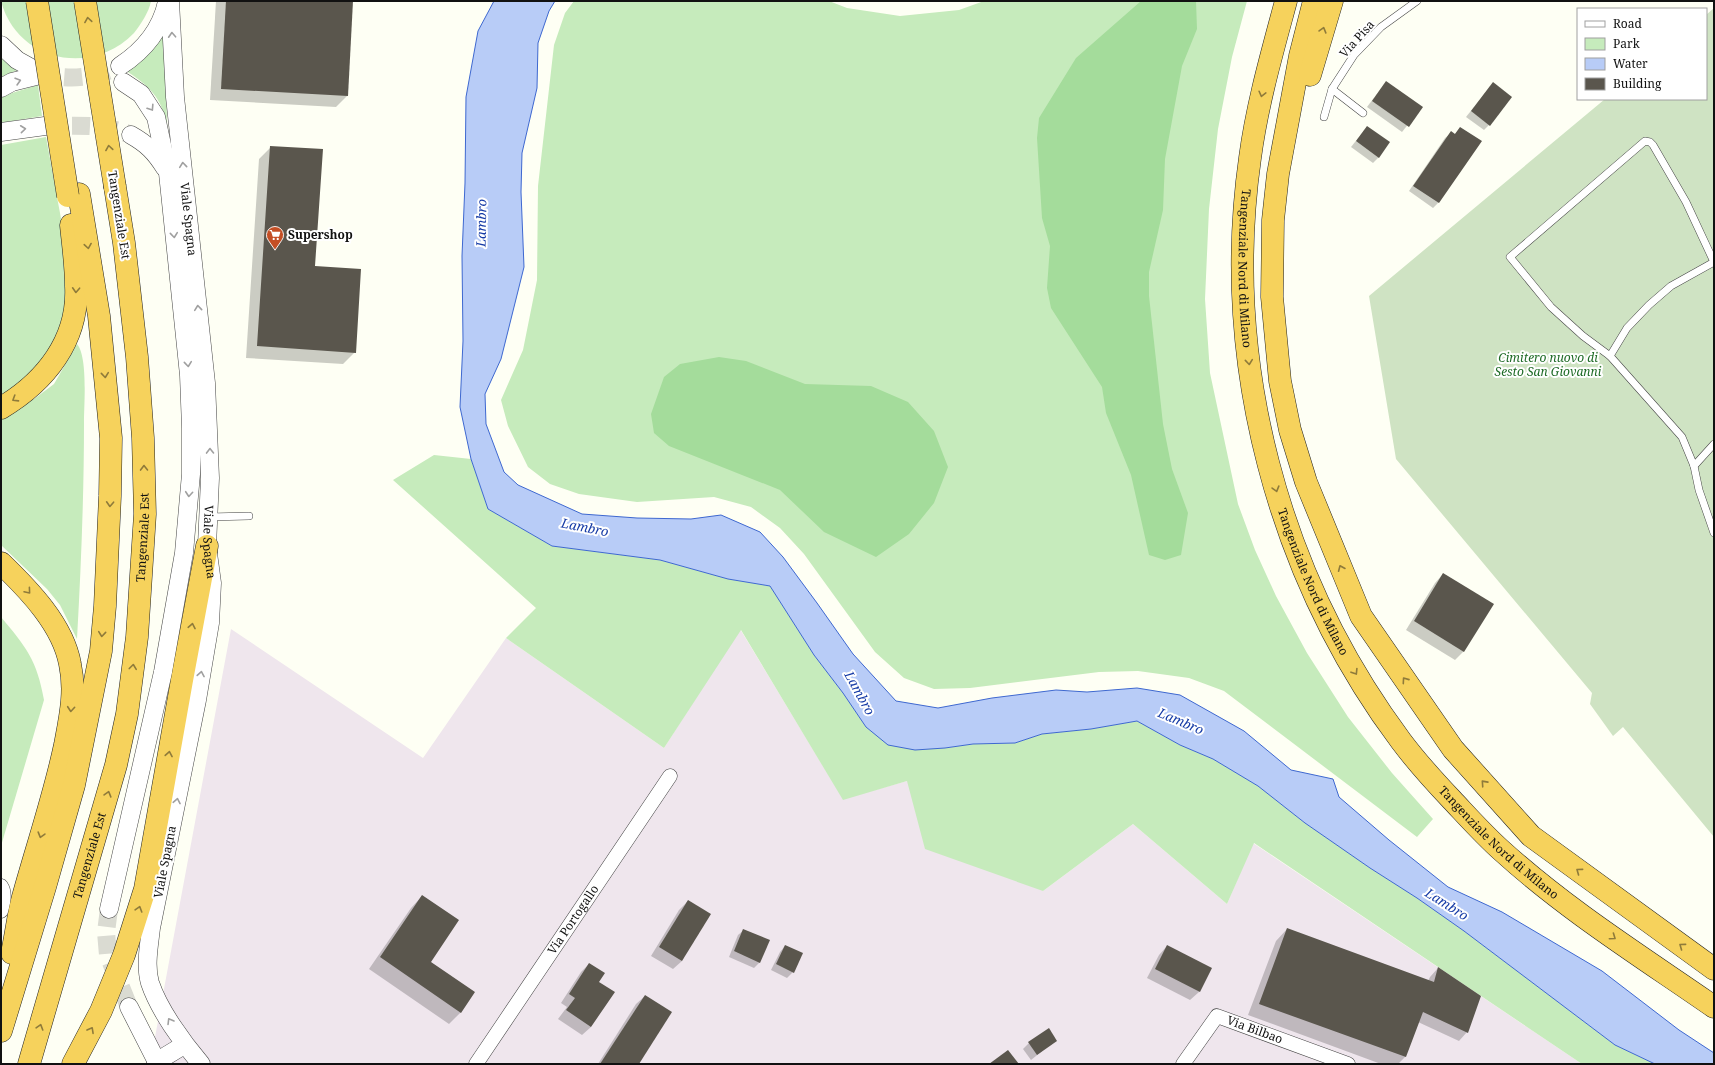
<svg xmlns="http://www.w3.org/2000/svg" width="1715" height="1065" viewBox="0 0 1715 1065" font-family="'Noto Serif',serif">
  <style>
    .industrial { fill: #efe6ed }
    .green { fill: #c6ebbc }
    .forest { fill: #a4dc9b }
    .cemetery { fill: #cfe3c3 }
    .water { fill: #b8ccf7; stroke: #3e68d0 }
    .shadow { fill: #0003 }
    .building { fill: #5a564d }
    .lines { fill: none; stroke-linecap: round; stroke-linejoin: round }
    .tertiary-tunnel { stroke: #dadbd2; stroke-width: 18; stroke-dasharray: 18 9; stroke-linecap: butt }
    .service-casing { stroke: #444; stroke-width: 8 }
    .minor-casing { stroke: #444; stroke-width: 15 }
    .tertiary-casing { stroke: #444; stroke-width: 19 }
    .motorway-casing { stroke: #222; stroke-width: 23 }
    .service { stroke: #fff; stroke-width: 7 }
    .minor { stroke: #fff; stroke-width: 14 }
    .tertiary { stroke: #fff; stroke-width: 18 }
    .motorway { stroke: #f6d25c; stroke-width: 22 }
    .motorway-bridge-casing { stroke: #222; stroke-width: 23; stroke-linecap: butt }
    .motorway-bridge { stroke: #f6d25c; stroke-width: 22 }
    .oneway { stroke: #8f7b3a }
    .oneway2 { stroke: #a0a0a0 }
    .labels { text-anchor: middle; stroke-width: 4; stroke-linejoin: round; paint-order: stroke }
    .street-label { font-size: 12px; fill: #111; stroke: #fff }
    .poi-label { font-size: 12px; font-weight: bold; fill: #111; stroke: #fff; text-anchor: start }
    .park-label { font-size: 12px; font-style: italic; fill: #1e6b26; stroke: #fff }
    .water-label { font-size: 13px; font-style: italic; fill: #163ba6; stroke: #fff }
  </style>
  <rect width="100%" height="100%" fill="#fefff4"/>
  <!-- industrial -->
  <polygon class="industrial" points="231,629 423,758 506,638 664,748 740,629 843,799 907,781 1043,891 1133,824 1227,904 1253,843 1582,1064 150,1064"/>
  <!-- green -->
  <g class="green">
    <path d="M1,1H151C149,12 141,24 134,33C92,77 17,62 1,1Z"/>
    <polygon points="574,1 829,1 847,8 900,16 959,10 984,1 1247,1 1232,57 1218,129 1209,209 1205,299 1210,373 1238,504 1255,550 1276,596 1307,653 1348,717 1392,773 1433,819 1417,837 1224,691 1189,678 1138,671 1099,672 970,688 934,689 904,678 875,652 804,554 780,528 751,507 714,497 637,502 579,494 550,484 528,467 508,426 501,400 523,350 537,280 538,186 554,45 565,13"/>
    <path d="M165,31L167,125C161,96 149,86 125,70Z"/>
    <polygon points="1,51 22,68 1,77"/>
    <polygon points="38,85 42,116 1,123 1,98 12,93"/>
    <polygon points="46,137 62,224 66,297 61,333 43,364 1,399 1,145"/>
    <path d="M77,344C88,357 84,404 84,422C84,495 81,567 77,639L60,605L47,589L1,545V417L34,399L54,384Z"/>
    <polygon points="434,455 471,459 488,509 552,546 660,560 728,579 770,586 814,655 843,693 866,727 945,748 973,744 1015,743 1042,734 1091,729 1137,721 1180,745 1213,759 1258,786 1305,823 1370,868 1417,898 1464,931 1615,1045 1655,1064 1582,1064 1254,843 1227,904 1133,824 1043,891 925,849 907,781 843,800 741,630 664,748 506,638 536,608 393,480"/>
    <path d="M1,617C26,647 37,660 44,700L1,846Z"/>
  </g>
  <!-- forest -->
  <g class="forest">
    <polygon points="1141,1 1196,1 1197,29 1182,66 1165,159 1163,210 1149,272 1149,296 1163,424 1172,469 1188,513 1181,555 1165,560 1149,555 1131,475 1106,413 1102,387 1051,308 1047,288 1050,246 1042,218 1037,138 1039,118 1076,58"/>
    <polygon points="719,357 746,361 805,384 871,386 908,402 934,431 948,467 934,503 909,534 876,557 824,532 780,490 669,446 654,433 651,414 664,377 680,364"/>
  </g>
  <!-- cemetery -->
  <polygon class="cemetery" points="1714,8 1714,837 1623,727 1613,736 1590,704 1592,693 1396,459 1369,296 1605,99 1706,99 1706,15"/>
  <!-- water -->
  <polygon class="water" points="494,1 555,1 549,11 538,43 537,88 522,153 521,192 524,267 501,359 485,394 486,424 504,472 518,485 582,514 637,518 691,519 721,515 760,532 783,557 817,603 853,654 896,701 938,708 992,698 1056,690 1087,692 1137,688 1180,695 1244,731 1291,770 1333,779 1339,797 1389,840 1448,887 1502,912 1602,971 1679,1030 1714,1053 1714,1064 1655,1064 1615,1045 1464,931 1417,898 1370,868 1305,823 1258,786 1213,759 1180,745 1137,721 1091,729 1042,734 1015,743 973,744 945,748 915,750 888,745 866,727 843,693 814,655 770,586 728,579 660,560 552,546 488,509 471,459 460,407 463,341 462,256 465,183 466,97 478,31"/>
  <!-- shadow -->
  <g class="shadow">
    <polygon points="216,1 352,1 347,96 336,107 210,100"/>
    <polygon points="1386,82 1422,107 1402,132 1367,107"/>
    <polygon points="1493,83 1489,125 1484,130 1466,117"/>
    <polygon points="1367,127 1379,157 1373,163 1351,147"/>
    <polygon points="1460,128 1438,203 1433,208 1409,191 1445,138 1451,133 1454,135"/>
    <polygon points="271,147 314,267 355,352 343,364 246,358 259,159"/>
    <polygon points="1443,574 1464,651 1455,660 1406,630 1435,583"/>
    <polygon points="422,896 429,962 461,1012 449,1024 369,969 411,908"/>
    <polygon points="688,901 682,961 673,969 651,956 679,910"/>
    <polygon points="1287,929 1428,981 1430,977 1438,968 1467,1032 1459,1041 1418,1022 1405,1057 1398,1064 1381,1064 1248,1015 1276,941"/>
    <polygon points="744,930 760,962 754,968 729,957 738,935"/>
    <polygon points="785,946 793,972 787,978 771,970 780,952"/>
    <polygon points="1167,946 1211,969 1199,992 1190,1000 1147,978 1159,955"/>
    <polygon points="589,964 598,982 591,1027 582,1035 558,1019 567,1007 561,1003 581,972"/>
    <polygon points="645,996 638,1064 598,1064 636,1004"/>
    <polygon points="1056,1040 1031,1060 1023,1049 1029,1043"/>
  </g>
  <!-- building -->
  <g class="building">
    <polygon points="226,1 353,1 348,96 221,89"/>
    <polygon points="1386,81 1423,107 1409,127 1372,101"/>
    <polygon points="1493,82 1512,97 1490,126 1471,111"/>
    <polygon points="1367,126 1390,142 1379,158 1356,141"/>
    <polygon points="1460,127 1482,141 1439,203 1413,186 1451,131 1455,134"/>
    <polygon points="270,146 323,149 315,266 361,269 356,353 257,346"/>
    <polygon points="1443,573 1494,604 1464,652 1414,621"/>
    <polygon points="422,895 459,920 431,962 475,992 461,1013 380,957"/>
    <polygon points="688,900 711,914 682,961 659,947"/>
    <polygon points="1287,928 1434,982 1438,967 1481,996 1468,1033 1423,1012 1406,1057 1259,1004"/>
    <polygon points="743,929 770,940 760,963 734,951"/>
    <polygon points="785,945 803,953 794,973 776,964"/>
    <polygon points="1167,945 1212,968 1200,992 1155,969"/>
    <polygon points="589,963 605,973 599,982 615,992 591,1027 566,1010 575,998 569,994"/>
    <polygon points="645,995 672,1012 639,1064 600,1064"/>
    <polygon points="1049,1028 1057,1041 1037,1055 1028,1042"/>
    <polygon points="1008,1050 1019,1064 989,1064"/>
  </g>
  <g class="lines">
    <!-- tertiary-tunnel -->
    <g class="tertiary-tunnel">
      <path d="M38,71C65,82 94,78 120,66"/>
      <path d="M45,126C74,126 103,123 131,135"/>
      <polyline points="109,909 106,932 108,955 129,1007"/>
    </g>
    <defs>
      <g id="service">
        <polyline points="1363,113 1332,89 1354,55 1381,27 1417,1"/>
        <polyline points="1324,117 1332,89"/>
        <polyline points="1714,262 1686,202 1653,145 1650,142 1645,141 1510,257 1551,307 1583,336 1610,356 1682,437 1694,466 1699,490 1714,533"/>
        <polyline points="1610,356 1627,328 1649,305 1671,286 1714,262"/>
        <polyline points="1694,466 1714,444"/>
        <polyline points="209,517 249,516"/>
      </g>
      <g id="minor">
        <path d="M1,886C6,893 3,904 1,911"/>
        <path id="s1" d="M476,1064L670,776"/>
        <path id="s2" d="M1183,1064L1217,1016L1348,1064"/>
      </g>
      <g id="tertiary">
        <path id="s3" d="M170,1L175,97L206,383L210,478L207,546L212,583L210,623L197,700L151,928C149,946 145,966 150,983C159,1010 183,1043 201,1064"/>
        <polyline points="1,45 17,60 35,70"/>
        <path d="M120,66C143,51 161,30 167,2"/>
        <polyline points="1,88 12,82 36,76"/>
        <polyline points="1,132 45,126"/>
        <path d="M131,135C147,144 155,152 165,168"/>
        <polyline points="109,909 163,672 184,553 191,474 191,428 189,375 168,173 156,117 141,94 123,82"/>
        <polyline points="129,1007 158,1064"/>
        <polyline points="156,1062 184,1045"/>
      </g>
      <g id="motorway">
        <path id="s4" d="M1286,1C1272,53 1257,105 1250,158C1221,362 1278,576 1401,741C1416,761 1434,781 1452,800C1468,817 1484,835 1502,851C1567,910 1642,957 1714,1007"/>
        <polyline points="1314,1 1300,56 1278,174 1273,220 1272,297 1280,381 1290,430 1306,482 1361,616 1453,749 1531,836 1714,969"/>
        <polyline points="1310,75 1332,1"/>
        <path d="M1,408C45,382 79,340 76,286C76,266 73,245 71,225"/>
        <path d="M1,563C29,590 63,625 70,664C76,692 70,718 65,745C54,797 37,846 23,897C18,915 16,935 12,953"/>
        <polyline points="1,1031 45,887 74,785 101,651 105,606 110,496 111,438 99,316 79,194"/>
        <path id="s5" d="M29,1064L116,765L127,714L137,637L145,514L143,438L137,357L124,243L115,187"/>
        <polyline points="73,1064 101,1011 124,955 145,889 182,680 207,546"/>
      </g>
    </defs>
    <!-- service casing -->
    <use href="#service" class="service-casing"/>
    <!-- minor casing -->
    <use href="#minor" class="minor-casing"/>
    <!-- tertiary casing -->
    <use href="#tertiary" class="tertiary-casing"/>
    <!-- motorway casing -->
    <use href="#motorway" class="motorway-casing"/>
    <!-- service -->
    <use href="#service" class="service"/>
    <!-- minor -->
    <use href="#minor" class="minor"/>
    <!-- tertiary -->
    <use href="#tertiary" class="tertiary"/>
    <!-- motorway -->
    <use href="#motorway" class="motorway"/>
    <defs>
      <g id="motorway-bridge">
        <polyline points="37,1 68,196"/>
        <polyline points="85,1 115,187"/>
      </g>
    </defs>
    <!-- motorway-bridge casing -->
    <use href="#motorway-bridge" class="motorway-bridge-casing"/>
    <!-- motorway-bridge -->
    <use href="#motorway-bridge" class="motorway-bridge"/>
  </g>
  <!-- one-way arrows -->
  <defs><path id="oneway-chevron" d="M-2-3.5L2.5 0L-2 3.5" fill="none" stroke-width="1.6" stroke-linecap="round" stroke-linejoin="round"/></defs>
  <g class="oneway">
    <use href="#oneway-chevron" transform="translate(88 20) rotate(-99)"/>
    <use href="#oneway-chevron" transform="translate(1323 30) rotate(-74)"/>
    <use href="#oneway-chevron" transform="translate(1262 94) rotate(104)"/>
    <use href="#oneway-chevron" transform="translate(109 148) rotate(-99)"/>
    <use href="#oneway-chevron" transform="translate(88 246) rotate(81)"/>
    <use href="#oneway-chevron" transform="translate(76 290) rotate(93)"/>
    <use href="#oneway-chevron" transform="translate(1249 362) rotate(84)"/>
    <use href="#oneway-chevron" transform="translate(105 375) rotate(84)"/>
    <use href="#oneway-chevron" transform="translate(15 399) rotate(148)"/>
    <use href="#oneway-chevron" transform="translate(144 468) rotate(-91)"/>
    <use href="#oneway-chevron" transform="translate(1276 489) rotate(74)"/>
    <use href="#oneway-chevron" transform="translate(110 504) rotate(93)"/>
    <use href="#oneway-chevron" transform="translate(1341 568) rotate(-113)"/>
    <use href="#oneway-chevron" transform="translate(28 591) rotate(50)"/>
    <use href="#oneway-chevron" transform="translate(192 626) rotate(-79)"/>
    <use href="#oneway-chevron" transform="translate(102 634) rotate(96)"/>
    <use href="#oneway-chevron" transform="translate(133 667) rotate(-83)"/>
    <use href="#oneway-chevron" transform="translate(1355 672) rotate(58)"/>
    <use href="#oneway-chevron" transform="translate(1405 680) rotate(-125)"/>
    <use href="#oneway-chevron" transform="translate(71 709) rotate(95)"/>
    <use href="#oneway-chevron" transform="translate(169 754) rotate(-80)"/>
    <use href="#oneway-chevron" transform="translate(1484 783) rotate(-132)"/>
    <use href="#oneway-chevron" transform="translate(108 794) rotate(-74)"/>
    <use href="#oneway-chevron" transform="translate(41 835) rotate(106)"/>
    <use href="#oneway-chevron" transform="translate(1579 871) rotate(-144)"/>
    <use href="#oneway-chevron" transform="translate(139 909) rotate(-73)"/>
    <use href="#oneway-chevron" transform="translate(1613 937) rotate(35)"/>
    <use href="#oneway-chevron" transform="translate(1682 946) rotate(-144)"/>
    <use href="#oneway-chevron" transform="translate(40 1027) rotate(-73)"/>
    <use href="#oneway-chevron" transform="translate(91 1030) rotate(-61)"/>
  </g>
  <g class="oneway2">
    <use href="#oneway-chevron" transform="translate(172 35) rotate(-93)"/>
    <use href="#oneway-chevron" transform="translate(18 81) rotate(-16)"/>
    <use href="#oneway-chevron" transform="translate(151 108) rotate(57)"/>
    <use href="#oneway-chevron" transform="translate(23 129) rotate(-6)"/>
    <use href="#oneway-chevron" transform="translate(183 165) rotate(-96)"/>
    <use href="#oneway-chevron" transform="translate(174 235) rotate(84)"/>
    <use href="#oneway-chevron" transform="translate(198 308) rotate(-96)"/>
    <use href="#oneway-chevron" transform="translate(188 364) rotate(84)"/>
    <use href="#oneway-chevron" transform="translate(210 451) rotate(-91)"/>
    <use href="#oneway-chevron" transform="translate(189 494) rotate(95)"/>
    <use href="#oneway-chevron" transform="translate(201 674) rotate(-80)"/>
    <use href="#oneway-chevron" transform="translate(177 801) rotate(-79)"/>
    <use href="#oneway-chevron" transform="translate(170 1021) rotate(-121)"/>
  </g>
  <!-- icons -->
  <defs>
    <symbol id="supermarket-pin" viewBox="-11 -11 22 30"><path d="M0 17L-7.5 6A9.5 9.5 0 1 1 7.5 6Z" fill="#c44f25" stroke="#fff"/><path d="M-6-5.5h2.5l.6 2H6L4.5 2H-2.5L-4.4-4H-6ZM-1.5 3.2a1.3 1.3 0 1 0 .1 0ZM3 3.2a1.3 1.3 0 1 0 .1 0Z" fill="#fff"/></symbol>
  </defs>
  <g fill-rule="evenodd">
    <use href="#supermarket-pin" x="265" y="225" width="20" height="27"/>
  </g>
  <g class="labels">
    <!-- street labels -->
    <g class="street-label">
      <text transform="translate(1357 39) rotate(-48)" y="4">Via Pisa</text>
      <text transform="translate(119 215) rotate(81)" y="4">Tangenziale Est</text>
      <text dy="4" stroke="none"><textPath href="#s3" startOffset="219">Viale Spagna</textPath></text>
      <text dy="4" stroke="none"><textPath href="#s4" startOffset="272">Tangenziale Nord di Milano</textPath></text>
      <text dy="4" stroke="none"><textPath href="#s5" startOffset="541">Tangenziale Est</textPath></text>
      <text dy="4" stroke="none"><textPath href="#s3" startOffset="543">Viale Spagna</textPath></text>
      <text dy="4" stroke="none"><textPath href="#s4" startOffset="596">Tangenziale Nord di Milano</textPath></text>
      <text dy="4" stroke="none"><textPath href="#s4" startOffset="920">Tangenziale Nord di Milano</textPath></text>
      <text dy="4" stroke="none"><textPath href="#s5" startOffset="217">Tangenziale Est</textPath></text>
      <text transform="translate(165 862) rotate(-79)" y="4">Viale Spagna</text>
      <text dy="4" stroke="none"><textPath href="#s1" startOffset="174">Via Portogallo</textPath></text>
      <text dy="4" stroke="none"><textPath href="#s2" startOffset="99">Via Bilbao</textPath></text>
    </g>
    <!-- poi labels -->
    <g class="poi-label">
      <text x="288" y="239">Supershop</text>
    </g>
    <!-- park labels -->
    <g class="park-label">
      <text x="1548" y="362">Cimitero nuovo di<tspan x="1548" dy="14">Sesto San Giovanni</tspan></text>
    </g>
    <!-- water labels -->
    <g class="water-label">
      <text transform="translate(481 223) rotate(-89)" y="5">Lambro</text>
      <text transform="translate(585 527) rotate(11)" y="5">Lambro</text>
      <text transform="translate(860 693) rotate(61)" y="5">Lambro</text>
      <text transform="translate(1181 721) rotate(23)" y="5">Lambro</text>
      <text transform="translate(1447 904) rotate(32)" y="5">Lambro</text>
    </g>
  </g>
  <!-- border -->
  <rect width="1715" height="1065" fill="none" stroke="#111111" stroke-width="4"/>
  <!-- legend -->
  <rect x="1577" y="8" width="130" height="92" fill="#ffffff" stroke="#a0a0a0"/>
  <rect x="1585" y="21" width="20" height="6" fill="#ffffff" stroke="#a0a0a0"/>
  <text x="1613" y="28" font-size="12" fill="#111111">Road</text>
  <rect x="1585" y="38" width="20" height="12" fill="#c6ebbc" stroke="#a0a0a0"/>
  <text x="1613" y="48" font-size="12" fill="#111111">Park</text>
  <rect x="1585" y="58" width="20" height="12" fill="#b8ccf7" stroke="#a0a0a0"/>
  <text x="1613" y="68" font-size="12" fill="#111111">Water</text>
  <rect x="1585" y="78" width="20" height="12" fill="#5a564d" stroke="#a0a0a0"/>
  <text x="1613" y="88" font-size="12" fill="#111111">Building</text>
</svg>
